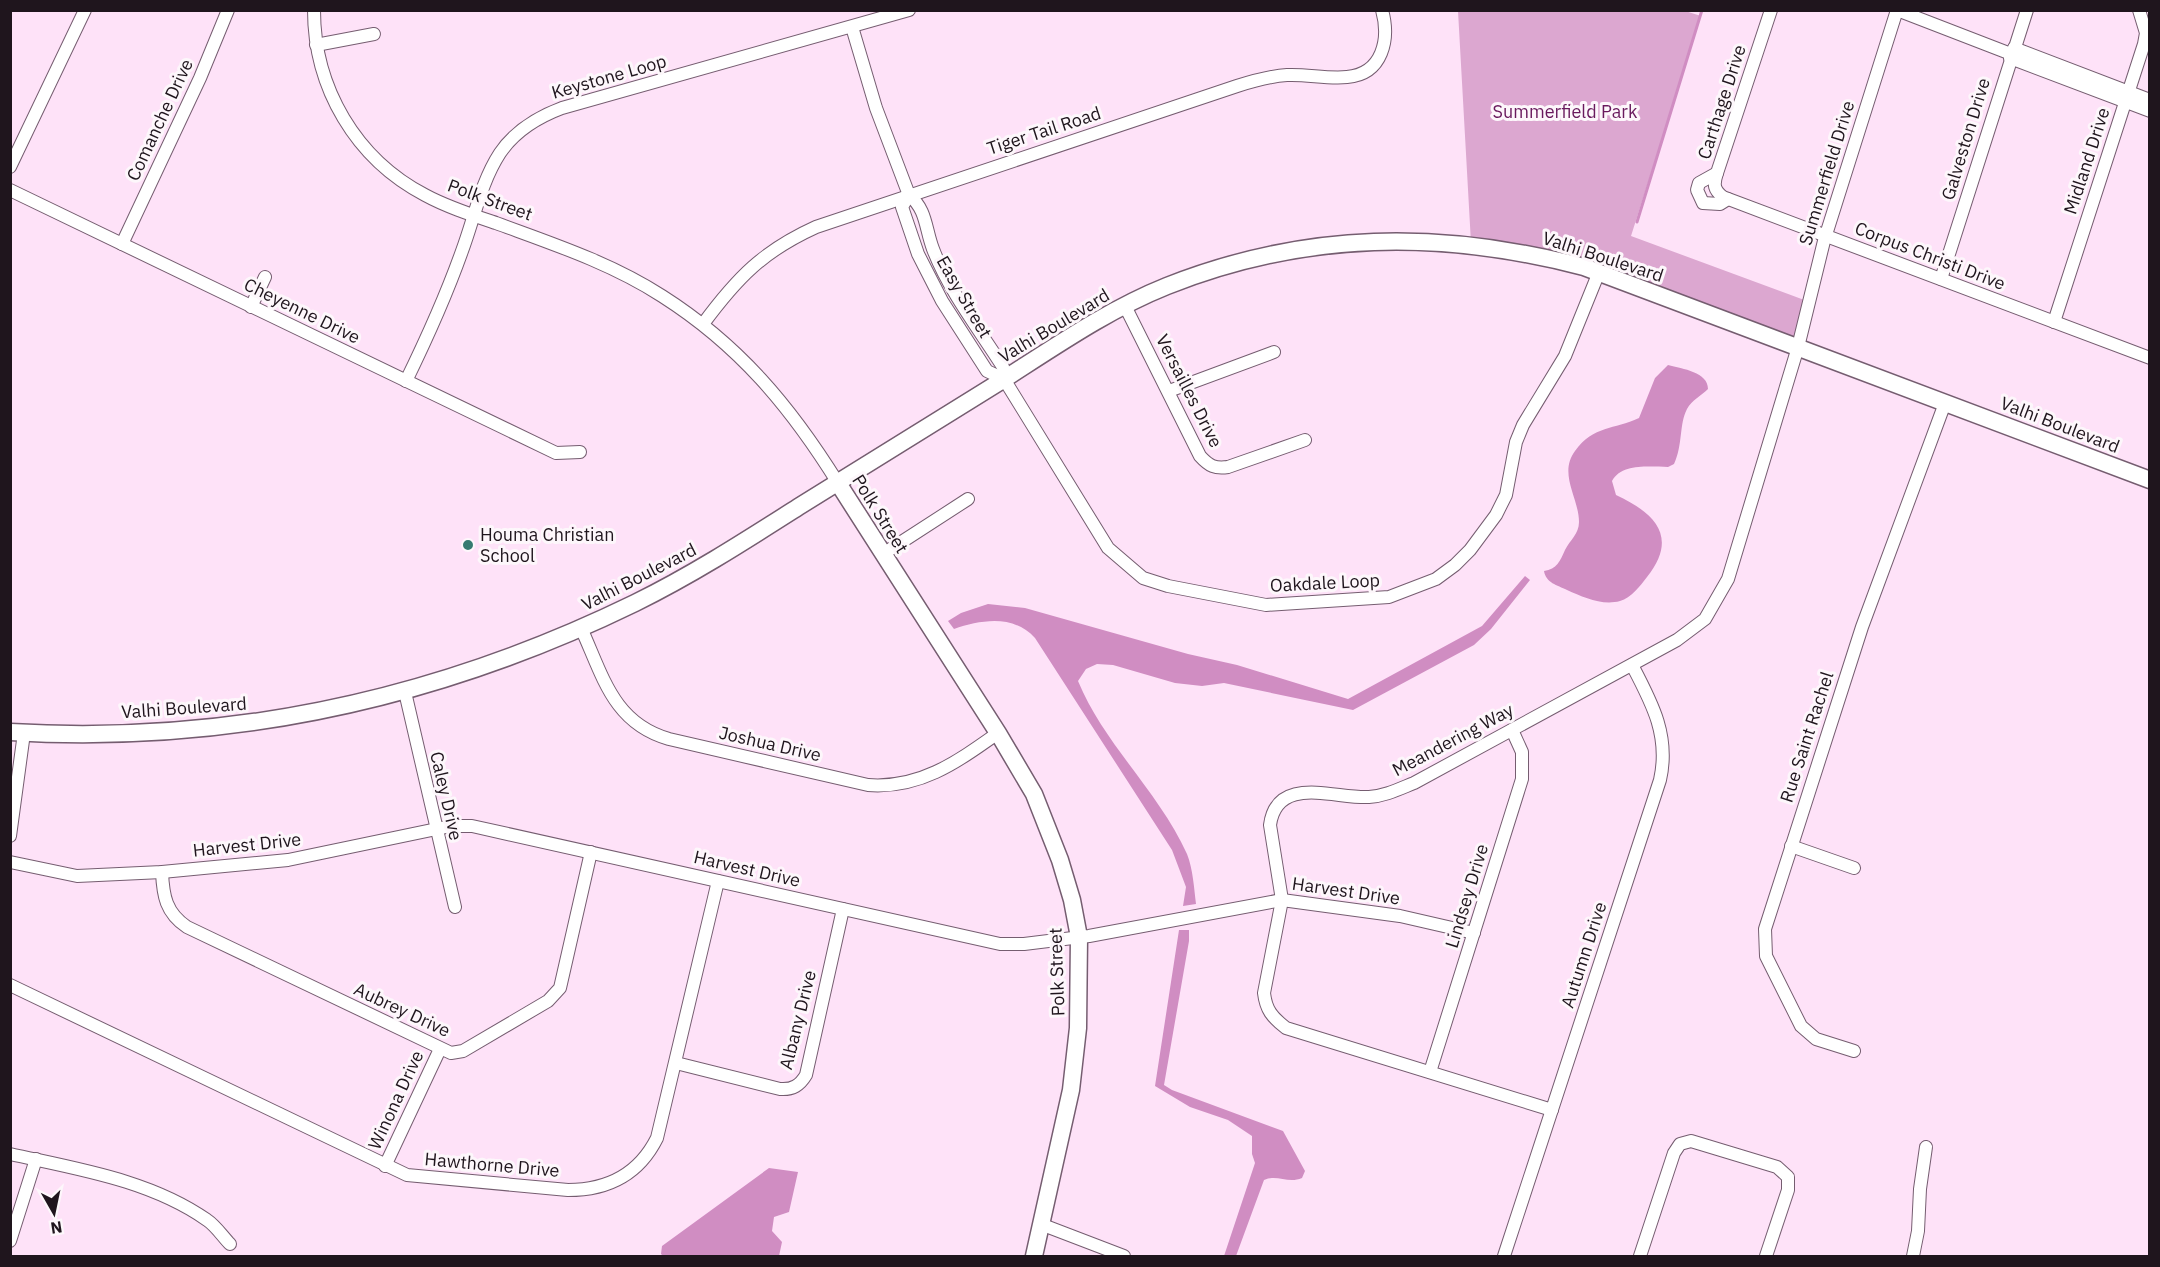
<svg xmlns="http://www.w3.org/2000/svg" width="2160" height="1267" viewBox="0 0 2160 1267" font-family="'IBM Plex Sans',sans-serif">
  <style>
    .green { fill: #dca7d0 }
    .water { fill: #d08dc2 }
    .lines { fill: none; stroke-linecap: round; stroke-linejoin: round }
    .stream { stroke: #d08dc2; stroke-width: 3 }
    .street-casing { stroke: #755d70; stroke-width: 14 }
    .secondary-casing { stroke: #755d70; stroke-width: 19 }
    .street { stroke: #fff; stroke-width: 12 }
    .secondary { stroke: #fff; stroke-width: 16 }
    .poi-dot { fill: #367b71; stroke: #fdf7fb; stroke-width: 2 }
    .labels { text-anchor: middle; stroke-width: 6; stroke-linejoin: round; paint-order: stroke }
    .street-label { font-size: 18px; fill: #1f151d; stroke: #fdf7fb }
    .park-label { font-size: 18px; fill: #69195d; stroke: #fdf7fb }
    .poi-label { font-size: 18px; fill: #1f151d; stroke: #fdf7fb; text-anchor: start }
  </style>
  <rect width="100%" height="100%" fill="#fee2f8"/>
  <!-- green -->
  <polygon class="green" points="1682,10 1701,16 1631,236 1807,301 1799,346 1618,279 1471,243 1458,11"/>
  <!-- water -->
  <g class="water">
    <path d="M1668,365C1683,369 1708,372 1708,389C1701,396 1692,400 1687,409C1679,424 1683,445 1674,464L1668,467C1650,467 1622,463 1612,481L1616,495C1655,513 1679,537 1647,577C1640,586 1631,598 1620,601C1602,606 1583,597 1567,590C1557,585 1546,583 1544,571C1557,569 1560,561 1565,550C1570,540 1579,534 1579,522C1579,498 1558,474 1575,451C1594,425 1614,430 1639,418L1655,378Z"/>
    <path d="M1525,576L1530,580L1491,629L1474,645L1353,710L1224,683L1202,686L1175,683L1113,665L1097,664L1086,669L1078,681C1104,744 1159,792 1187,854C1193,869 1194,888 1196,904L1183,906L1186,887L1172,850L1035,638C1013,614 981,620 954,629L948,621L961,613L988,604L1025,608L1188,654L1237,665L1348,699L1482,626Z"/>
    <path d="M1179,930H1189V941L1164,1085L1172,1090L1283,1131L1305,1171L1302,1178C1288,1184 1277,1174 1264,1180L1236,1256H1224L1255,1163L1252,1154V1136L1228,1120L1190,1107L1155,1086Z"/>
    <polygon points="769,1168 798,1172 789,1212 774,1217 772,1231 782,1242 779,1256 663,1256 661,1254 662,1246"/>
  </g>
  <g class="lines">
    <!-- stream -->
    <polyline class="stream" points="1637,222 1702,10"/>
    <defs>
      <g id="street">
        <path d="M314,10C314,88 356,159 425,195C447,207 472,215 496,223C553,244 611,263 662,296C739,345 790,406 838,483"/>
        <polyline points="1897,10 2011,54"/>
        <path d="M852,27L876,108L909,195C927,210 925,228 933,249C949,291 979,329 1003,367L1004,379L1108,548L1143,578L1168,586L1266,605L1389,597L1436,579L1455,565L1470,550L1496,515L1506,495L1516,442L1523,425L1565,356L1599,272"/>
        <polyline points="316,45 374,34"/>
        <polyline points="2014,48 2150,100"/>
        <polyline points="2010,58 2150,111"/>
        <polyline points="10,167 85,10"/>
        <path d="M1717,173C1713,185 1714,190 1723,197L2150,358"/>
        <polyline points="10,190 556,453 580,452"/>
        <polyline points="909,195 902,207 918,254 942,301 987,371 1004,379"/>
        <polyline points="1728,199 1720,204 1703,203 1697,190 1699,183 1717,173 1771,10"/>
        <polyline points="122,244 200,78 228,10"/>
        <polyline points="1941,279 2027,10"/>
        <path d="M1125,306L1200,456C1209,466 1215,469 1228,467L1305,440"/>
        <polyline points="251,307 265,277"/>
        <polyline points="2054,322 2144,44 2146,33 2139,10"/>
        <path d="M703,324C737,278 763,251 816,227L1237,86C1253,81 1270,76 1287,75C1307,74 1327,79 1347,77C1383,74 1390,39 1382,10"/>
        <path d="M406,381C427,338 446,296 462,251C474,219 481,182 500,153C515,131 538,117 562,108L909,10"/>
        <polyline points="1169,391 1274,352"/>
        <polyline points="883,554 968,499"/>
        <path d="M581,628C603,676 613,723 669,739L868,785C920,789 957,762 998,733"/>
        <polyline points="405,692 455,907"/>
        <polyline points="10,836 24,733"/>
        <polyline points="1791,846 1854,868"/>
        <polyline points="10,862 77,876 162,872 288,860 451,826 472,826 1000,944 1024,944 1089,936 1282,900 1400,916 1474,933"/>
        <path d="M162,872C163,896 166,913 187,927L451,1053L463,1051L548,1001L560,988L591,852"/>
        <path d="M10,985L407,1175L568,1190C608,1190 639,1174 657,1138L718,881"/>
        <polyline points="1854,1051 1816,1039 1801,1026 1766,956 1765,929 1862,627 1945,403"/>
        <path d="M676,1063L780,1089C793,1090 800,1085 806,1075L843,909"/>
        <polyline points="1430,1072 1522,779 1522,752 1512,730"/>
        <path d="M1552,1110L1286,1028C1272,1017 1266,1010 1264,993L1282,900L1270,825C1277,774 1335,799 1369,797C1385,796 1399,789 1414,783L1677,640L1705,619L1728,579L1798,347L1824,241L1897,10"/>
        <path d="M10,1154C77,1169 150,1180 207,1220C216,1226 223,1237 230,1244"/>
        <polyline points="385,1166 440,1049"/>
        <polyline points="1043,1225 1124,1256"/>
        <polyline points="10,1241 36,1159"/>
        <path d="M1504,1256L1660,780C1670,736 1652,703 1632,665"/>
        <polyline points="1640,1256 1674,1153 1680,1144 1691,1141 1777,1167 1788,1177 1788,1190 1766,1256"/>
        <polyline points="1913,1256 1918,1231 1920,1189 1926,1147"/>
      </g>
      <g id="secondary">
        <polyline points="838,483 998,733 1034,794 1060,860 1072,900 1079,937 1078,1028 1071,1090 1034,1256"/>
        <path d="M10,732C230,745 438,699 635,603C694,574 748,539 803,504C868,463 933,423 998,383C1053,348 1107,310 1167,286C1306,231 1441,230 1584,267L2150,480"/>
      </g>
    </defs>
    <!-- street casing -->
    <use href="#street" class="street-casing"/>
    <!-- secondary casing -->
    <use href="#secondary" class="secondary-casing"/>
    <!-- street -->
    <use href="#street" class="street"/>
    <!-- secondary -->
    <use href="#secondary" class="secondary"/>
  </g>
  <!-- markers -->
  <circle class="poi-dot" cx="468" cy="545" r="6"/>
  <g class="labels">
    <!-- street labels -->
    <g class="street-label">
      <text transform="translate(609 77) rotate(-16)" y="6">Keystone Loop</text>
      <text transform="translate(1722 102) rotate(-72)" y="6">Carthage Drive</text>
      <text transform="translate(160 120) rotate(-65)" y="6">Comanche Drive</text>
      <text transform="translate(1044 131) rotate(-18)" y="6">Tiger Tail Road</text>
      <text transform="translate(1966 139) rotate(-73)" y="6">Galveston Drive</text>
      <text transform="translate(2087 161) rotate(-72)" y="6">Midland Drive</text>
      <text transform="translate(1827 173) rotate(-73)" y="6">Summerfield Drive</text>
      <text transform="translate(490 200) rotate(20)" y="6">Polk Street</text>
      <text transform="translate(1930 256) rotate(21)" y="6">Corpus Christi Drive</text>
      <text transform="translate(1603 257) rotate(18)" y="6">Valhi Boulevard</text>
      <text transform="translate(964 297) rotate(60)" y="6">Easy Street</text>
      <text transform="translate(302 311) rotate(26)" y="6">Cheyenne Drive</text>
      <text transform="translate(1054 326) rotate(-31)" y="6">Valhi Boulevard</text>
      <text transform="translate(1189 391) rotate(63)" y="6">Versailles Drive</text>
      <text transform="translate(2060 425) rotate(21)" y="6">Valhi Boulevard</text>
      <text transform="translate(880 514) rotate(58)" y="6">Polk Street</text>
      <text transform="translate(639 577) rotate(-27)" y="6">Valhi Boulevard</text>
      <text transform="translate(1325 583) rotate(-3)" y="6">Oakdale Loop</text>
      <text transform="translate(184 708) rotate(-4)" y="6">Valhi Boulevard</text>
      <text transform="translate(1807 737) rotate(-72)" y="6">Rue Saint Rachel</text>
      <text transform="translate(1453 740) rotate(-28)" y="6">Meandering Way</text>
      <text transform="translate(770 744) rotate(13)" y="6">Joshua Drive</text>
      <text transform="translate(446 796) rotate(77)" y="6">Caley Drive</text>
      <text transform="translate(247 845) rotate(-6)" y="6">Harvest Drive</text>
      <text transform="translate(747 869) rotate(13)" y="6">Harvest Drive</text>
      <text transform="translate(1346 891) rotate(8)" y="6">Harvest Drive</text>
      <text transform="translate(1467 896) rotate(-73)" y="6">Lindsey Drive</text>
      <text transform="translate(1584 955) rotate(-72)" y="6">Autumn Drive</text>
      <text transform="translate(1057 972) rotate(-92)" y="6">Polk Street</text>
      <text transform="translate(402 1010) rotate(25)" y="6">Aubrey Drive</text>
      <text transform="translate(798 1020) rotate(-76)" y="6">Albany Drive</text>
      <text transform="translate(396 1100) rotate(-65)" y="6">Winona Drive</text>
      <text transform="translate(492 1165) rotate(5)" y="6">Hawthorne Drive</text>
    </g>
    <!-- park labels -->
    <g class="park-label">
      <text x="1565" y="118">Summerfield Park</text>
    </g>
    <!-- poi labels -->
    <g class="poi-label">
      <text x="480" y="541">Houma Christian<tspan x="480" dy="21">School</tspan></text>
    </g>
  </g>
  <!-- border -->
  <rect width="2160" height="1267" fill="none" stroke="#1f151d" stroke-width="24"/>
  <!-- north arrow -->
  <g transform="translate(54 1213) rotate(171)" stroke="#fdf7fb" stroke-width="4.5" paint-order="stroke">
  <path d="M0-4.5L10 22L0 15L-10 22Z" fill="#1f151d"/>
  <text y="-9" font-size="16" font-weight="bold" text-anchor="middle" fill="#1f151d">N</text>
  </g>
</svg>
